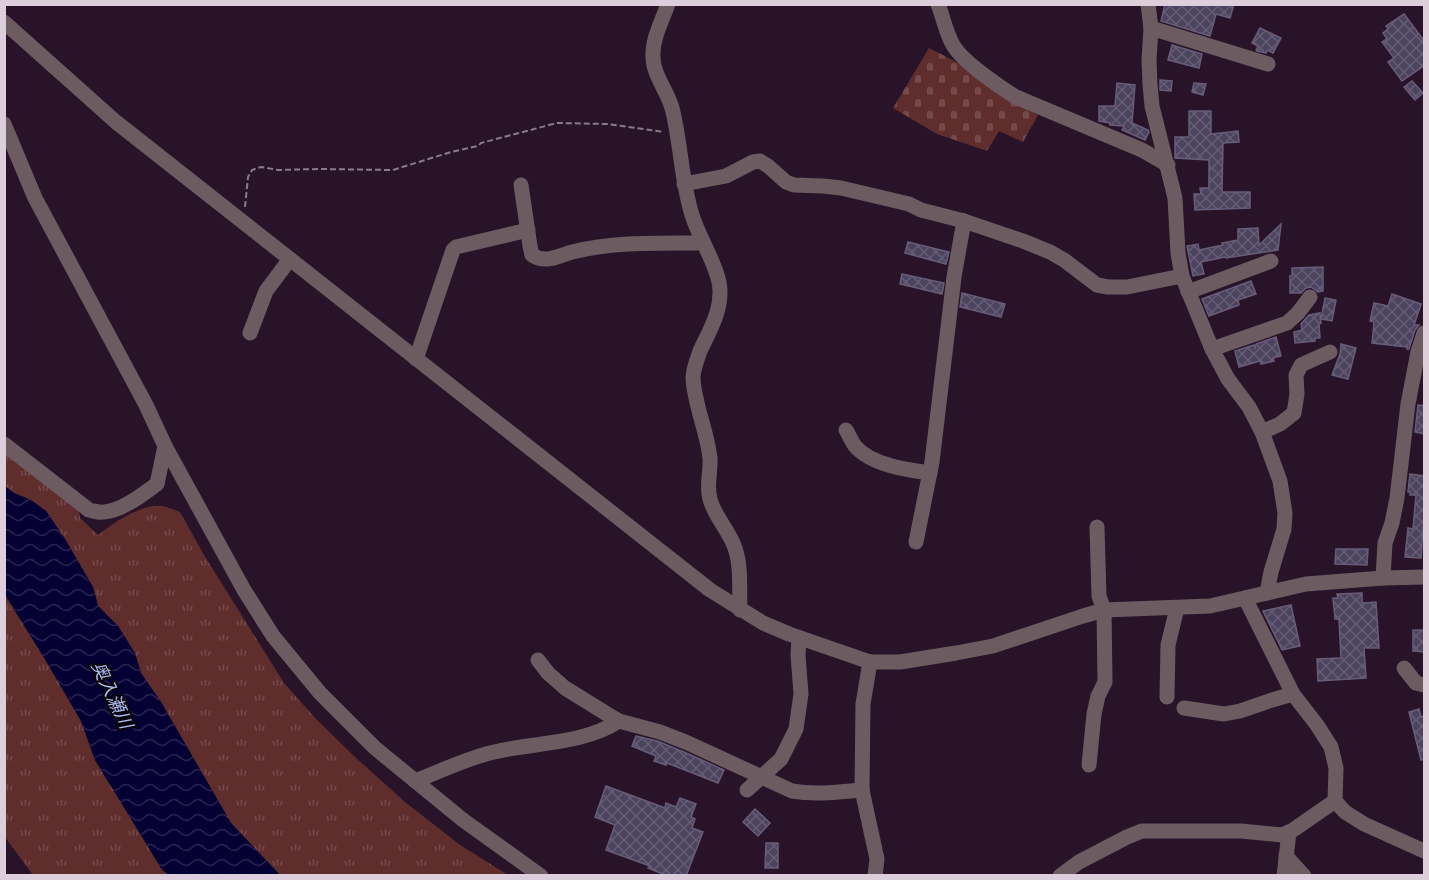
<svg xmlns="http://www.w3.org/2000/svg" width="1429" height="880" viewBox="0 0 1429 880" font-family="Georgia,'Noto Sans JP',serif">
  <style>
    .grass { fill: url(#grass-tufts) }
    .cemetery { fill: url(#cemetery-stones) }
    .water { fill: url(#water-waves) }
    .building { fill: url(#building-cross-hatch); stroke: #675d7b; stroke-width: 1.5 }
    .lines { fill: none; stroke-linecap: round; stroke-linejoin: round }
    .path { stroke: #8b7a8a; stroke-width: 2; stroke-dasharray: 6 3; stroke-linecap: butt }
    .minor { stroke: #6c5c62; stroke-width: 15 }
    .labels { text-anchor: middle; stroke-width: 4.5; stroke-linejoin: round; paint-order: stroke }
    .water-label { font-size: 18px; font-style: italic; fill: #afbdf3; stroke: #0b040b }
  </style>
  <defs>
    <pattern id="grass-tufts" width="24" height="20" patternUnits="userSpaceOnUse" patternTransform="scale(1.5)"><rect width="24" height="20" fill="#602d2d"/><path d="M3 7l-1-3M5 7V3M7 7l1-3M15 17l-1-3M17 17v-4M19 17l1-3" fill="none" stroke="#764a4b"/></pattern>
    <pattern id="cemetery-stones" width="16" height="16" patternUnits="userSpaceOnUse" patternTransform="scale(1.5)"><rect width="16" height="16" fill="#602d2d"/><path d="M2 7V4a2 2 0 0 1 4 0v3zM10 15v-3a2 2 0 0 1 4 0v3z" fill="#764a4b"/></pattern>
    <pattern id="water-waves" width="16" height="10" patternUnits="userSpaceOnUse" patternTransform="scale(1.5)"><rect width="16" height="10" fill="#050034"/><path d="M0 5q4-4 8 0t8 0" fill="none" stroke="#292451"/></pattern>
    <pattern id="building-cross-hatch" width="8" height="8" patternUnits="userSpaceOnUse" patternTransform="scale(1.5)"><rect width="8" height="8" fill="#4c435f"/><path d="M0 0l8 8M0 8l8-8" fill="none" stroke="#655d75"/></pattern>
  </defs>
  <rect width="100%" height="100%" fill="#281328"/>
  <!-- grass -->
  <g class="grass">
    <path d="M4,451L78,508L80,518L98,535C115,522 140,504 162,506C168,507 174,510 180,512L204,555L284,683L316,719L355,757L405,802L460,845L508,875H280L231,823L161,702L141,673L135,653L118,626L98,606L93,587L65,539L46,511L31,500L14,493L5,486Z"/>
    <polygon points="4,594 46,661 81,721 95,760 161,868 168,875 33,875 5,837"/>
  </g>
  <!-- cemetery -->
  <polygon class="cemetery" points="929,48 976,72 996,92 1038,115 1023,142 999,131 987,151 937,134 893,108"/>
  <!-- water -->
  <polygon class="water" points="5,486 14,493 31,500 46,511 65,539 93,587 98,606 118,626 135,653 141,673 161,702 231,823 280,875 168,875 161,868 95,760 81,721 46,661 5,594"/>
  <!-- building -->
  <g class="building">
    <polygon points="1165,4 1234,4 1230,18 1216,14 1210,36 1161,21"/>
    <polygon points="1404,14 1425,42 1425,65 1402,81 1388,62 1394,58 1382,42 1387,39 1383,33 1388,29 1386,26"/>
    <polygon points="1260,28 1281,38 1273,53 1267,50 1266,53 1257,51 1256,50 1258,46 1252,43"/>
    <polygon points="1172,45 1202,54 1199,68 1168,60"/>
    <polygon points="1160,80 1172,81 1171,91 1160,90"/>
    <polygon points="1412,81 1423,93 1415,100 1404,87"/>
    <polygon points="1117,83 1135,85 1132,123 1148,130 1149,132 1145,140 1122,130 1124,126 1110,125 1110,123 1099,121 1099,106 1115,106"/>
    <polygon points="1194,83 1206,84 1203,95 1192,92"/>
    <polygon points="1189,111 1211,111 1211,134 1238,131 1239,142 1223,143 1222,192 1250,192 1250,208 1195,210 1194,194 1201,194 1200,188 1209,188 1209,160 1175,158 1175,137 1189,137"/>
    <polygon points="1281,224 1278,250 1226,258 1225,257 1201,262 1204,274 1193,276 1187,246 1198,244 1199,250 1223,245 1222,243 1238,240 1238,229 1258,228 1259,245"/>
    <polygon points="908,242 949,252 946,264 905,253"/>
    <polygon points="1323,267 1323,291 1318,292 1311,287 1306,288 1301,293 1290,293 1290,276 1292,276 1292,268"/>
    <polygon points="902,274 944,283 942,294 900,284"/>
    <polygon points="1251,281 1256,294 1238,300 1239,305 1209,316 1202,299"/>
    <polygon points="962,293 1005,304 1001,317 960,307"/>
    <polygon points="1392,294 1421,304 1414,325 1419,325 1415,330 1409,349 1407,349 1407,347 1372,343 1374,322 1370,321 1374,303 1388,306"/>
    <polygon points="1325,298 1336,300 1332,321 1321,319"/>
    <polygon points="1320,313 1321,323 1319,324 1320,338 1315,338 1315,341 1295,343 1294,332 1302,330 1301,324 1309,315"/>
    <polygon points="1276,337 1281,356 1273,358 1274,361 1261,364 1260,361 1239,367 1235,351 1254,345 1255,348 1256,344"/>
    <polygon points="1341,344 1356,348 1348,379 1332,375 1340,354"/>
    <polygon points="1418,405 1425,406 1425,434 1415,432"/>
    <polygon points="1410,474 1425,476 1425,526 1423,526 1421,558 1405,557 1408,528 1413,529 1416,495 1410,495 1410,492 1408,492"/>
    <polygon points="1336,549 1368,549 1367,565 1335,564"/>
    <polygon points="1362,593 1362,603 1376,602 1379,648 1364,648 1366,678 1318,681 1317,659 1341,658 1339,619 1335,619 1333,598 1338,598 1337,594"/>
    <polygon points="1291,605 1300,646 1282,650 1263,611"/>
    <polygon points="1413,630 1425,630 1425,652 1413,651"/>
    <polygon points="1419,709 1421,717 1425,716 1425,759 1421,760 1409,712"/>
    <polygon points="636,736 657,741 684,752 724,770 718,783 667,763 666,765 654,761 656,756 632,746"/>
    <polygon points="606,786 665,808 666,803 676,807 680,798 696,804 691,817 695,819 692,828 703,832 686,876 668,876 648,868 650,866 606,850 615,825 595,817"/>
    <polygon points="755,809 770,823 758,836 743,822"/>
    <polygon points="766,843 778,843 778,868 765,868"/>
  </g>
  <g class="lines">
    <!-- path -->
    <polyline class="path" points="245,207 248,177 252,170 261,167 278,170 318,169 393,170 451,152 478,146 481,143 557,123 607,124 664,132"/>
    <!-- minor -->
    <g class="minor">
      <path d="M668,4C662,21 652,39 653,57C653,75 667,90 672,108C681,143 681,180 692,215C699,238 714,259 719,282C724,307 710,330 700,351C697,360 693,369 693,378C694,403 707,431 710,458C711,471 706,486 710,499C714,515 726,527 733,543C742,563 739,587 740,610"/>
      <path d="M938,4C943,17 946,33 953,45C963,62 998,86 1016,97L1142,150L1168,165"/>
      <polyline points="1148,4 1151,28 1149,60 1150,84 1152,106 1175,198 1178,253 1182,276 1212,349 1228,379 1249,407 1262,432 1280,481 1285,513 1284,529 1271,572 1267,593"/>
      <polyline points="4,22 116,122 710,590 763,623 789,634 870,662 900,662 956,653 993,646 1083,616 1104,610 1210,606 1306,584 1383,578 1424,577"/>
      <polyline points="1151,28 1268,64"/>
      <polyline points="4,124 35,198 146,405 165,446 244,590 273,636 320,693 375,748 463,820 541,876"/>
      <polyline points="684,184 726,176 753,162 760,161 768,166 786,182 794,185 823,186 841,188 909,204 921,210 964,221 1023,241 1050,252 1064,260 1097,285 1108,287 1127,287 1182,276"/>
      <path d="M521,185L530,246L532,255C546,264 558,256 572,252C612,242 655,243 696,243L703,242"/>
      <polyline points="1188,292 1271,261"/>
      <polyline points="250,333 266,291 290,259"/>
      <polyline points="1212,349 1287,323 1298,313 1310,297"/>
      <polyline points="416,359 453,250 456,247 528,230"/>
      <path d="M846,430C849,435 852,442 855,446C871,465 907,470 930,473"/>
      <polyline points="1262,432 1280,424 1294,413 1297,394 1296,375 1301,365 1330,352"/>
      <path d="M4,444L89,510C94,511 99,513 104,512C122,511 143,494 157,484L165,446"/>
      <polyline points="916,542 932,462 954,277 964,221"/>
      <polyline points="1383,578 1385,543 1392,523 1397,498 1408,404 1418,352 1424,333"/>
      <polyline points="1245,598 1293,694 1317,725 1331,747 1336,768 1335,801 1345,812 1364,824 1424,851"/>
      <path d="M538,660L548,673L565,688L607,714L619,721L660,732L688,743L792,791C815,795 839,792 862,790"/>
      <polyline points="870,662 863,704 862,790 877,859 875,876"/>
      <polyline points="1404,668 1416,683 1424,685"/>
      <polyline points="1167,697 1168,645 1177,608"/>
      <polyline points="1184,708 1224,714 1240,711 1272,700 1293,694"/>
      <polyline points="1089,765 1094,714 1098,696 1105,682 1104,610 1099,596 1097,527"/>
      <path d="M415,781C441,771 467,758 494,752C535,742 582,745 619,721"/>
      <polyline points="747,790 781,759 796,729 801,694 798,655 799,638"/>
      <polyline points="1286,856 1304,876"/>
      <polyline points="1060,876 1079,862 1127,837 1142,831 1241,831 1282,835 1293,830 1335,801"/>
      <polyline points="1284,876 1289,832"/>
    </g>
  </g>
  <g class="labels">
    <!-- water labels -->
    <g class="water-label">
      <text transform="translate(112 695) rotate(65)" y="6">奥入瀬川</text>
    </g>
  </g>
  <!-- border -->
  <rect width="1429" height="880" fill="none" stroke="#dccedb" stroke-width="12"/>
</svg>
